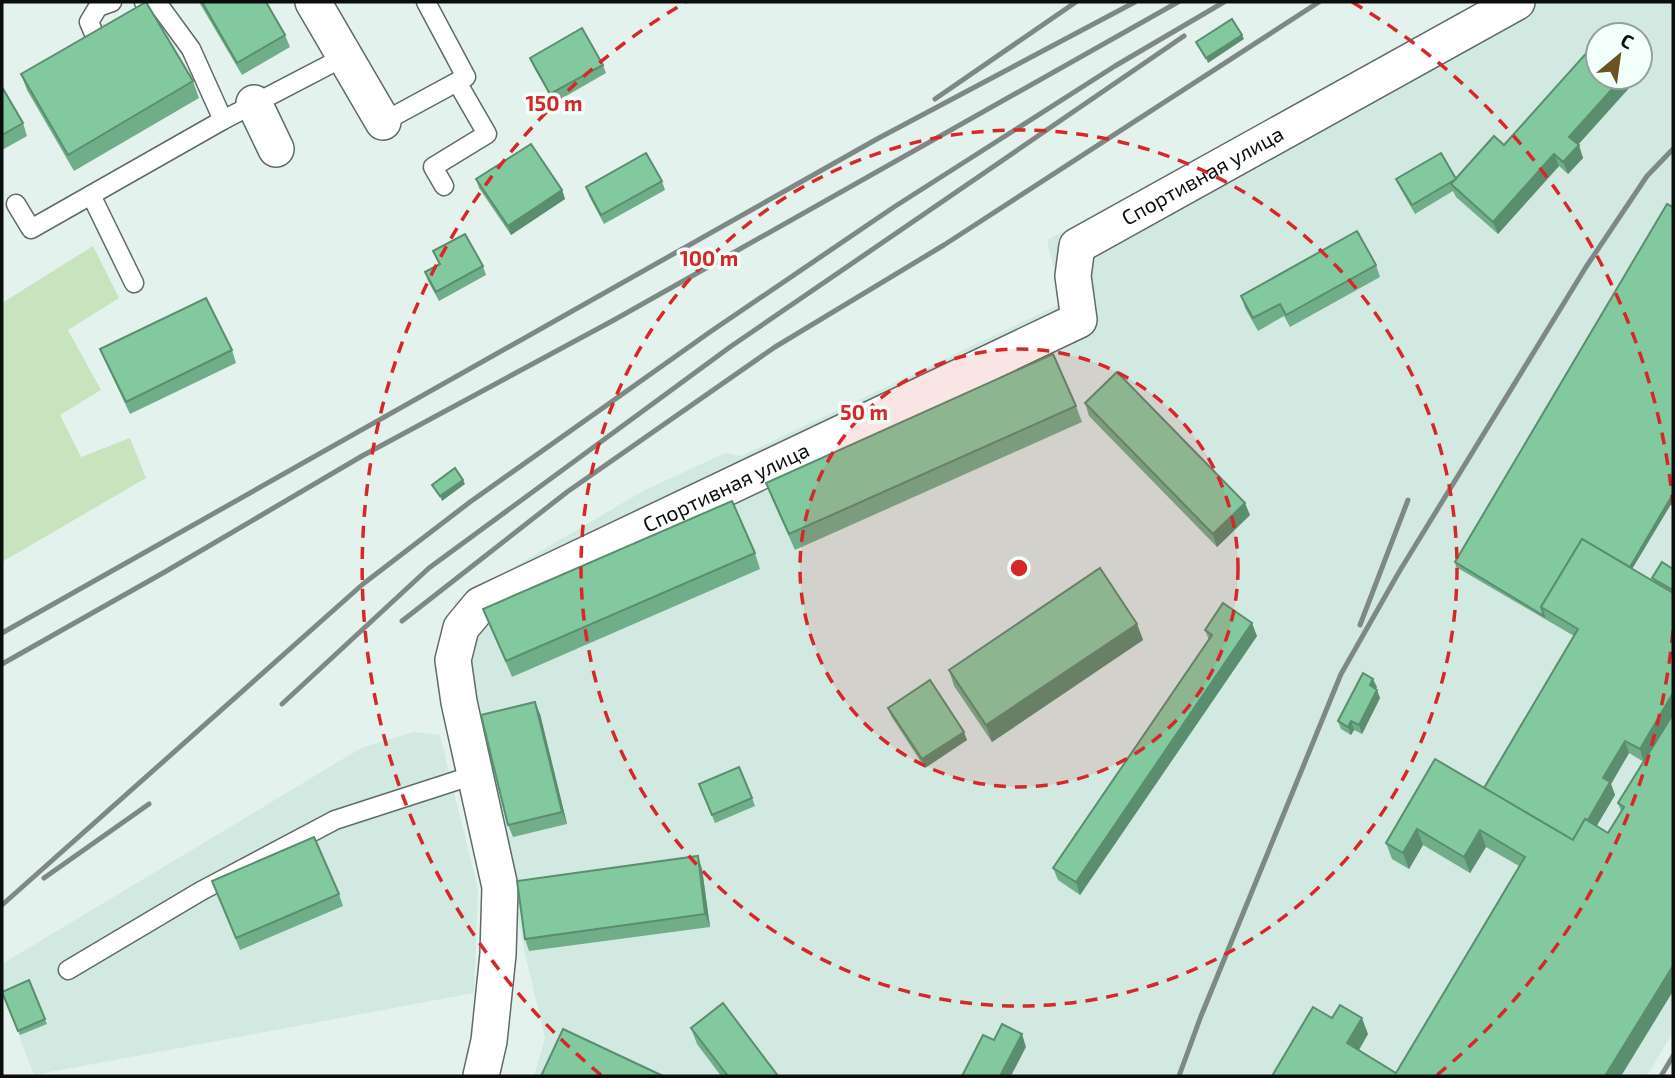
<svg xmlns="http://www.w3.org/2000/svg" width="1675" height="1078" viewBox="0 0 1675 1078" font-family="'Exo 2',sans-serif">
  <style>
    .built { fill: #d2e9e2; fill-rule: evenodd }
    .green { fill: #c7e4be }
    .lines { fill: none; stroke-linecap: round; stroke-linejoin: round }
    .service-casing { stroke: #5f6b67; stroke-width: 21 }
    .minor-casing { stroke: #5f6b67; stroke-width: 38 }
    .service { stroke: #fff; stroke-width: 18 }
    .minor { stroke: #fff; stroke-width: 35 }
    .rail { stroke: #7e8885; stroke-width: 5 }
    .wall { fill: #70ad89; fill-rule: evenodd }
    .shaded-wall { fill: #5b8d6f }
    .building { fill: #82c99f; stroke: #5b8d6f; stroke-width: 2 }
    .ring { fill: none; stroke: #d62828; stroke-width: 3.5; stroke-dasharray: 12 9 }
    .labels { text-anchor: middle; stroke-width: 7; stroke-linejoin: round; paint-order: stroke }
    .street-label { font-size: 21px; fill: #0a0f0d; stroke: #f3fffb }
    .centre { fill: #d62828; stroke: #f3fffb; stroke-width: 3.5 }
    .ring-label { font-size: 21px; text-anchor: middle; font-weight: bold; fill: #d62828; stroke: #f3fffb; stroke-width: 7; stroke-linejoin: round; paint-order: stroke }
  </style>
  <rect width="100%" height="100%" fill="#e4f2ee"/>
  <!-- built -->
  <g class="built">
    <path d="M1478,2H1673V1032L1647,1076H534L545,1038L525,954L454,602L643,491L725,453L741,456L1062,303L1047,240ZM1598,35H1640V77H1598Z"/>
    <polygon points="414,732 440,735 478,889 474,993 34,1075 2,992 2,964 361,748"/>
  </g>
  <!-- green -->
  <polygon class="green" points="93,246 119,298 68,330 101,390 60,415 81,457 130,438 146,478 2,562 2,303"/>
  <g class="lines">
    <defs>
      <g id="service">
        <polyline points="144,2 161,8 191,49 223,120"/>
        <polyline points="95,36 89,22 98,7 112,2"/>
        <polyline points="383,122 466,77 426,2"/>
        <polyline points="444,186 433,167 487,134 457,82"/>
        <polyline points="91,195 134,283"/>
        <polyline points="16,204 31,229 223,120 344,57"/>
        <polyline points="68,970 201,891 335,820 474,775"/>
      </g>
      <g id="minor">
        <polyline points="313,2 383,122"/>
        <polyline points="254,103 276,149"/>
        <path id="s1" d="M481,1076L489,1041L498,954L500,887L459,702L453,660L461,628L480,605L1079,320L1073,276L1077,246L1517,2"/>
      </g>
    </defs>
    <!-- service casing -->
    <use href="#service" class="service-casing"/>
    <!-- minor casing -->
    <use href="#minor" class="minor-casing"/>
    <!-- service -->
    <use href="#service" class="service"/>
    <!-- minor -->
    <use href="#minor" class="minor"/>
    <!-- rail -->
    <g class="rail">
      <polyline points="935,99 1076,2"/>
      <polyline points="402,621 567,492 775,347 944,245 1319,2"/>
      <polyline points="1360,625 1408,500"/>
      <polyline points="2,633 877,139 1135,2"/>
      <polyline points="2,664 163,573 362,456 614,320 1178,2"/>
      <polyline points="282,704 429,568 730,347 1184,36"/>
      <polyline points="44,878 149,804"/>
      <polyline points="2,905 363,584 470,502 710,332 894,207 1115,66 1224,2"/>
      <polyline points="1179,1076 1201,1016 1341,674 1399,572 1586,267 1647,176 1673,149"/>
      <polyline points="1661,1076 1673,1056"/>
    </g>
  </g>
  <!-- wall -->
  <g class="wall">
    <polygon points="199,2 266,2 285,35 290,47 242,75"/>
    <polygon points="530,58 603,65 606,73 554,103 533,66"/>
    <polygon points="21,74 193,81 199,98 74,171 27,90"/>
    <polygon points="1639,77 1578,145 1583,158 1568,174 1559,166 1498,234 1456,197 1453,191 1415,214 1400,188 1396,179 1456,178 1504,145"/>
    <polygon points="2,87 23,123 27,136 2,150"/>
    <polygon points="476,179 562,190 565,199 511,235 479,188"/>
    <polygon points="662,181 665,190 604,224 589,196 586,187"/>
    <polygon points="433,251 483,266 486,275 439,301 428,281 425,272 439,265"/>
    <polygon points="1376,265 1380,277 1290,327 1284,316 1258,331 1245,308 1241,296"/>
    <polygon points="100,349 232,350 236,363 130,414 105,361"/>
    <polygon points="1085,403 1250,515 1217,547 1089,416"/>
    <polygon points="1076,406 1082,422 795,550 772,499 766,483"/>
    <polygon points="755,553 760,569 512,677 483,609"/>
    <path d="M1455,562L1633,569L1654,581L1652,578L1673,569V991L1621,1076H1272L1332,1018L1368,1034L1359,1050L1396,1073L1519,866L1486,847L1470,873L1423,845L1409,869L1392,859L1386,843L1484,788L1574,636L1456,567ZM1629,753L1644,762L1618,803L1621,811L1608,833L1596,826L1615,795L1611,784Z"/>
    <polygon points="1137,624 1143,640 992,742 954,686 949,670"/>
    <polygon points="1205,630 1257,636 1080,895 1058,880 1053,868 1209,640"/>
    <polygon points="1377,687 1376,689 1380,698 1362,734 1354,730 1351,735 1341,729 1338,721"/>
    <polygon points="888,708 967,740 925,768 891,716"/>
    <polygon points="540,714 567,824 513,837 508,825"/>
    <polygon points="699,784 752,798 755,806 715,823"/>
    <polygon points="702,869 710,927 529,951 525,939"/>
    <polygon points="212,881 339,894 343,906 240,950"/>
    <polygon points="29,980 47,1024 20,1035 2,992"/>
    <polygon points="691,1028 778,1076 721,1076 697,1044"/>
  </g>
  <!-- shaded-wall -->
  <g class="shaded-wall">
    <polygon points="1242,35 1244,39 1208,63 1206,58"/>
    <polygon points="1623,77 1639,77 1574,149 1569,137"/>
    <polygon points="1579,145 1583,158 1568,174 1563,162"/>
    <polygon points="1554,154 1559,166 1498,234 1493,222"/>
    <polygon points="562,190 565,199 511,235 508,226"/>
    <polygon points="463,480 465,484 442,501 440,496"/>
    <polygon points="1673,494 1673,501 1628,576 1627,572"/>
    <polygon points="1245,503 1250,515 1217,547 1213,534"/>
    <polygon points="1252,623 1257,636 1080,895 1076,882"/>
    <polygon points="1137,624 1143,640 992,742 986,725"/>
    <polygon points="1373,679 1377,687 1373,694 1370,685"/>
    <polygon points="1377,690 1380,698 1362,734 1359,725"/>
    <polygon points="1673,693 1673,713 1644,762 1640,749"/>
    <polygon points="535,702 540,714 567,824 562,812"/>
    <polygon points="1351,721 1354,730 1351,735 1348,727"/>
    <polygon points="964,732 967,740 925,768 922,759"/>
    <polygon points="1625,741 1629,753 1611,784 1615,795 1579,856 1574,844 1603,778"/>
    <polygon points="1417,829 1423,845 1409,869 1403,853"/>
    <polygon points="1480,830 1486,847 1470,873 1464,857"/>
    <polygon points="698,856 702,869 710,927 705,914"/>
    <polygon points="1673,966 1673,991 1621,1076 1605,1076"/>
    <polygon points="1362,1018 1368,1034 1353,1060 1347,1043"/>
    <polygon points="1022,1034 1026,1047 1011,1076 1000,1076"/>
  </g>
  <!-- building -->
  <g class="building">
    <polygon points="146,2 193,81 68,155 21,74"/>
    <polygon points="202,2 266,2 285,35 237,63"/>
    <polygon points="1232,19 1242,35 1206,58 1196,42"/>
    <polygon points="582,28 603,65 550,94 530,58"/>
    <polygon points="1598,40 1598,77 1623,77 1569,137 1579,145 1563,162 1554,154 1493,222 1451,184 1494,136 1504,145"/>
    <polygon points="2,87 23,123 2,135"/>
    <polygon points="531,144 562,190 508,226 476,179"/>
    <polygon points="646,153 662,181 601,215 586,187"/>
    <polygon points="1441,153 1456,179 1412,205 1396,179"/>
    <polygon points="1667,204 1673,207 1673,494 1630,567 1582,539 1541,607 1544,616 1455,562"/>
    <polygon points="1357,231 1376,265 1286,315 1280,304 1253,318 1241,296"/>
    <polygon points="465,234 483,266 436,292 425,272 440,264 433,251"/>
    <polygon points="206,298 232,350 126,402 100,349"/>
    <polygon points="1053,354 1076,406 789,534 766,483"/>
    <polygon points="1117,372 1245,503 1213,534 1085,403"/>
    <polygon points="455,468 463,480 440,496 432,485"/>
    <polygon points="732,501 755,553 506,661 483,609"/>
    <polygon points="1582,539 1673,593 1673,693 1640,749 1625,741 1603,778 1610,782 1588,820 1585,819 1573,840 1484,788 1578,629 1541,607"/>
    <polygon points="1662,562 1673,569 1673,590 1652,578"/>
    <polygon points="1100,568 1137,624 986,725 949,670"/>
    <polygon points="1223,603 1252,623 1076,882 1053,868 1212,635 1205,630"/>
    <polygon points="1363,673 1373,679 1370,685 1377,690 1359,725 1351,721 1348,727 1338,721"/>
    <polygon points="930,680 964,732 922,759 888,708"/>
    <polygon points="535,702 562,812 508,825 481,715"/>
    <polygon points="1673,714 1673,966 1605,1076 1272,1076 1313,1007 1332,1018 1340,1005 1362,1018 1347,1043 1396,1073 1525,857 1480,830 1464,857 1417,829 1403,853 1386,843 1435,759 1573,840 1585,819 1608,833 1624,807 1618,803"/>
    <polygon points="739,767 752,798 712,815 699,784"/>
    <polygon points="314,837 339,894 236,938 212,881"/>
    <polygon points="698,856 705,914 525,939 517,881"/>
    <polygon points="29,980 45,1019 18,1031 2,992"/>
    <polygon points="723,1003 778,1076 728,1076 691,1028"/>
    <polygon points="1002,1024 1022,1034 1000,1076 962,1076 983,1035 994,1040"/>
    <polygon points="563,1029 663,1076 541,1076"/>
  </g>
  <!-- distance rings -->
  <circle cx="1019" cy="568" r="219" fill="#d62828" fill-opacity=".12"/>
  <g class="ring">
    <circle cx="1019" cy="568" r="219"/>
    <circle cx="1019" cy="568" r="438"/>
    <path d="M1673 631A657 657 0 0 1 1437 1075M601 1075A657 657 0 0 1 686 2M1352 2A657 657 0 0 1 1673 505"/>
  </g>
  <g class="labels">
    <!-- street labels -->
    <g class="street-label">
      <text dy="7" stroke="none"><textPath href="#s1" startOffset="1367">Спортивная улица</textPath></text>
      <text dy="7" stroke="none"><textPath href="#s1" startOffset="758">Спортивная улица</textPath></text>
    </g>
  </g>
  <circle cx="1019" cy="568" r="10" class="centre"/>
  <g class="ring-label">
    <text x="554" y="111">150 m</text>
    <text x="709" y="266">100 m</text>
    <text x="864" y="420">50 m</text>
  </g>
  <!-- border -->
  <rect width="1675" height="1078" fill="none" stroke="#0a0f0d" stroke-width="7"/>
  <!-- north arrow -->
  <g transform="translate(1619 56) rotate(29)"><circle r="33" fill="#f3fffb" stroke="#969f9c" stroke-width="2"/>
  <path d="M0-5L12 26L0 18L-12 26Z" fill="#6b5323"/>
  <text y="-10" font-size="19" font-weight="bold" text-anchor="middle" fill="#0a0f0d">С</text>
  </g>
</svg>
